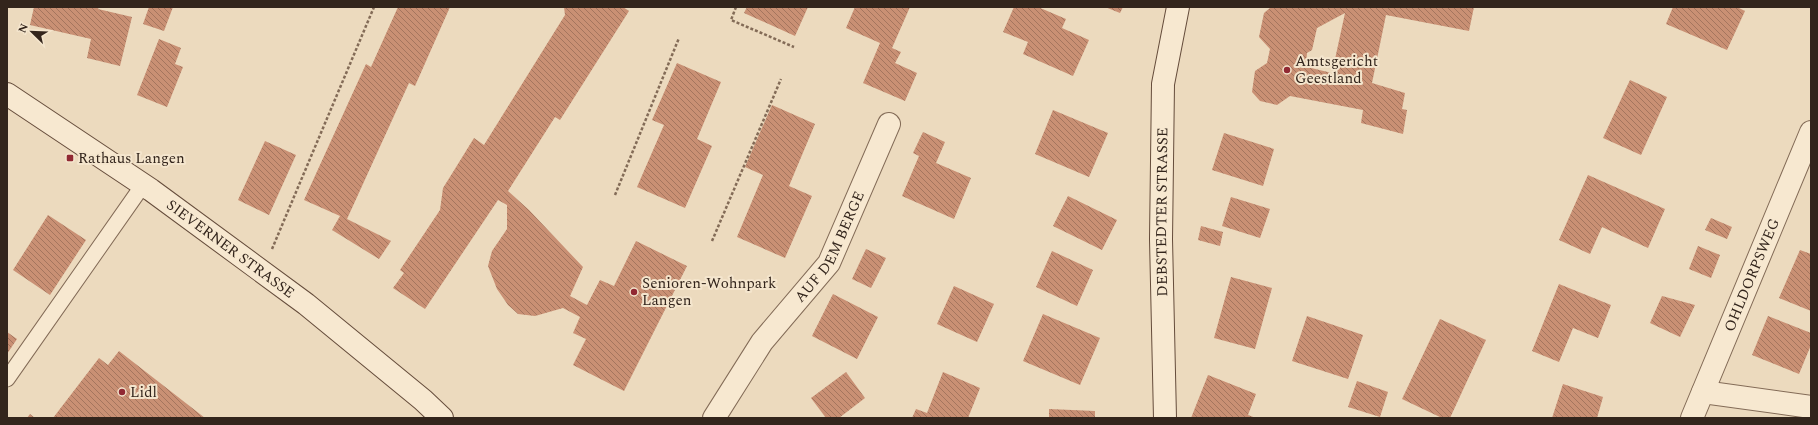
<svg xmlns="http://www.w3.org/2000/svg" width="1818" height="425" viewBox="0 0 1818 425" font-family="Spectral,serif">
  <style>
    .building { fill: url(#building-back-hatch); fill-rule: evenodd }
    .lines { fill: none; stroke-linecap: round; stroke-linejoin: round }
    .lane-casing { stroke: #836b57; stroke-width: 17 }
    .street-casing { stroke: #836b57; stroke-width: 24 }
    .secondary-casing { stroke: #654c3b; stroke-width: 24 }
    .path { stroke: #836b57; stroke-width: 2.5; stroke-dasharray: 3 2; stroke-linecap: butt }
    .lane { stroke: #f7e8d0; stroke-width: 15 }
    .street { stroke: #f7e8d0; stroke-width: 22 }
    .secondary { stroke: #f7e8d0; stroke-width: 22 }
    .poi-dot { fill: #912933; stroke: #f4e5cd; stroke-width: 1.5 }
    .labels { text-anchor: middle; stroke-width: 4; stroke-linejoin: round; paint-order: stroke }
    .poi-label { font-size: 15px; fill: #33251c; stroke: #f4e5cd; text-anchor: start }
    .street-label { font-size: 15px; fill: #33251c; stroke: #f4e5cd }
  </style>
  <defs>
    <pattern id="building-back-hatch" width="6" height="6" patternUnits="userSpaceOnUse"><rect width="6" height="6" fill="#c99074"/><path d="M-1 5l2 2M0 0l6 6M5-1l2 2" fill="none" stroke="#a4755e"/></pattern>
  </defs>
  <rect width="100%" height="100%" fill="#ecdabe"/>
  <!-- building -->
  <g class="building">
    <polygon points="34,7 99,7 98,9 132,17 120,66 87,58 91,39 30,25"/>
    <polygon points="149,7 173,7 164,31 143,24"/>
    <polygon points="398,7 450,7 415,86 409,83 347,219 391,241 379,259 332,230 340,216 304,200 366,64 371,67"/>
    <polygon points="564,7 623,7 629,11 560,120 555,117 508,191 529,210 583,267 570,296 587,305 600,280 614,286 636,241 687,266 624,391 573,365 586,339 573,333 580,317 563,308 535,316 518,314 508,305 497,289 488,266 492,251 507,229 507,205 498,200 425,309 393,288 404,273 400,270 440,210 443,188 453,172 474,138 484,145 565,15"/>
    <polygon points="747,7 808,7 795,36 744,13"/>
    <polygon points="855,7 910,7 892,48 901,52 895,63 917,73 905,101 863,83 880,43 846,28"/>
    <polygon points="1014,7 1038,7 1066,19 1062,28 1089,40 1073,76 1023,54 1028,42 1003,32"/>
    <polygon points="1105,7 1123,7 1120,13"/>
    <path d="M1271,7L1297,8L1474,7L1469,31L1386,15L1372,83L1405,93L1402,109L1407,110L1403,134L1361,123L1363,110L1290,96L1277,105L1260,101L1252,92L1255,71L1267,63L1270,49L1259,37L1264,13ZM1345,13L1332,73L1311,68L1306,64L1307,53L1312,50L1317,28Z"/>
    <polygon points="1673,7 1737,7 1745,11 1727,50 1666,24"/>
    <polygon points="159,39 181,48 175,64 183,67 167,107 137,95"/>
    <polygon points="677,63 721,82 697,139 712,146 685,208 637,187 664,125 652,120"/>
    <polygon points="1630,80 1667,97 1641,155 1603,138"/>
    <polygon points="772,105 815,124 789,186 812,196 785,258 737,237 763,175 745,167"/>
    <polygon points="1053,110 1108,133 1089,177 1035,154"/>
    <polygon points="923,132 945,142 936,163 971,178 954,219 902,196 919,156 913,153"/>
    <polygon points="1224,133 1274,149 1263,186 1212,170"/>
    <polygon points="265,141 296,155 269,215 238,200"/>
    <polygon points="1588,175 1665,209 1648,248 1602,227 1590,254 1559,240"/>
    <polygon points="1068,196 1117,220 1102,250 1053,226"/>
    <polygon points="1231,197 1270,209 1260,238 1222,226"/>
    <polygon points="48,215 86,240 50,295 13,270"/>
    <polygon points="1711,218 1732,227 1727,239 1705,230"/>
    <polygon points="1201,226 1223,232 1220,246 1198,240"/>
    <polygon points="1698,246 1720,255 1711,278 1689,269"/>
    <polygon points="866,249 886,258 871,288 852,279"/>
    <polygon points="1800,250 1811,254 1811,311 1779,298"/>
    <polygon points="1052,251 1093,270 1077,306 1036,287"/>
    <polygon points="1231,277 1272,288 1255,349 1214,338"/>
    <polygon points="1559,284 1611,305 1598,338 1573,328 1559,362 1532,351"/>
    <polygon points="954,286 994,304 977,342 937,324"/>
    <polygon points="833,294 878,317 857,359 812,336"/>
    <polygon points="1662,296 1695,305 1680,337 1650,323"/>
    <polygon points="1043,314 1100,338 1080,385 1023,361"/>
    <polygon points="1307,316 1363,335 1348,379 1292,361"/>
    <polygon points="1768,316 1811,333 1811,345 1799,374 1752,355"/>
    <polygon points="1440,319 1486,340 1450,418 1442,418 1402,399"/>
    <polygon points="7,332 17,339 7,354"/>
    <polygon points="119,351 205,418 53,418 99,358 108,365"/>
    <polygon points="846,372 865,398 839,418 826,418 811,398"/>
    <polygon points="943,372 980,388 968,418 912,418 916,409 927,413"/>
    <polygon points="1208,375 1256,394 1248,415 1256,418 1191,418"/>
    <polygon points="1357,381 1388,392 1380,417 1348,407"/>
    <polygon points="1563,384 1603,397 1597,418 1552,418"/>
    <polygon points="1049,409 1095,411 1095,418 1049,418"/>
    <polygon points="30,414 35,418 27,418"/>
  </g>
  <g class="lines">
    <defs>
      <polyline id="lane" points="7,379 143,185"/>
      <g id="street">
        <polyline points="1703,392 1811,407"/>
        <path id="s1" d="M714,418L762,342L829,263L889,124"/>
        <path id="s2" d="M1692,418L1811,132"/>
      </g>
      <g id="secondary">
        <path id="s3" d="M7,94L151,190L306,304L423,400L442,418"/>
        <path id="s4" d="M1165,418L1161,239L1163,84L1178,7"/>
      </g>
    </defs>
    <!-- lane casing -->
    <use href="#lane" class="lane-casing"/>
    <!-- street casing -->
    <use href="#street" class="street-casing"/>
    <!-- secondary casing -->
    <use href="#secondary" class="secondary-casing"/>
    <!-- path -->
    <g class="path">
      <polyline points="736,7 731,20 794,47"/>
      <polyline points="615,195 679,38"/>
      <polyline points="712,241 781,79"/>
      <polyline points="272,249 374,7"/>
    </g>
    <!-- lane -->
    <use href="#lane" class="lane"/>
    <!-- street -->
    <use href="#street" class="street"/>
    <!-- secondary -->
    <use href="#secondary" class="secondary"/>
  </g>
  <!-- markers -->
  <g class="poi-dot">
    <circle cx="1287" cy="70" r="4"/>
    <rect x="66" y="154" width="8" height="8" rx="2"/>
    <circle cx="634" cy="292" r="4"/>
    <circle cx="122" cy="392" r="4"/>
  </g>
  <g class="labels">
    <!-- poi labels -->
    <g class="poi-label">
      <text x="1295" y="66">Amtsgericht<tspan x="1295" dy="17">Geestland</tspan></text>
      <text x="78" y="163">Rathaus Langen</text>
      <text x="642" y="288">Senioren-Wohnpark<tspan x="642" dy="17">Langen</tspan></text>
      <text x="130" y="397">Lidl</text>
    </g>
    <!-- street labels -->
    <g class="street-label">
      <text dy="5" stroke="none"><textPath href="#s4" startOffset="206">DEBSTEDTER STRASSE</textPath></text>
      <text dy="5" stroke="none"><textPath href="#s1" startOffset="208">AUF DEM BERGE</textPath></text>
      <text dy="5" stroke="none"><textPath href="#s3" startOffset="272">SIEVERNER STRASSE</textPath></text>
      <text dy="5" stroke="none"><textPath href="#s2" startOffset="155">OHLDORPSWEG</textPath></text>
    </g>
  </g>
  <!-- border -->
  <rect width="1818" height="425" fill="none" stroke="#33251c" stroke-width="16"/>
  <!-- north arrow -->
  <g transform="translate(32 32) rotate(293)" stroke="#f4e5cd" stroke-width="3" paint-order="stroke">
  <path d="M0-3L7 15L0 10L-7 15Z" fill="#33251c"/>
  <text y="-6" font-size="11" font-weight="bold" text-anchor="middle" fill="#33251c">N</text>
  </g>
</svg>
